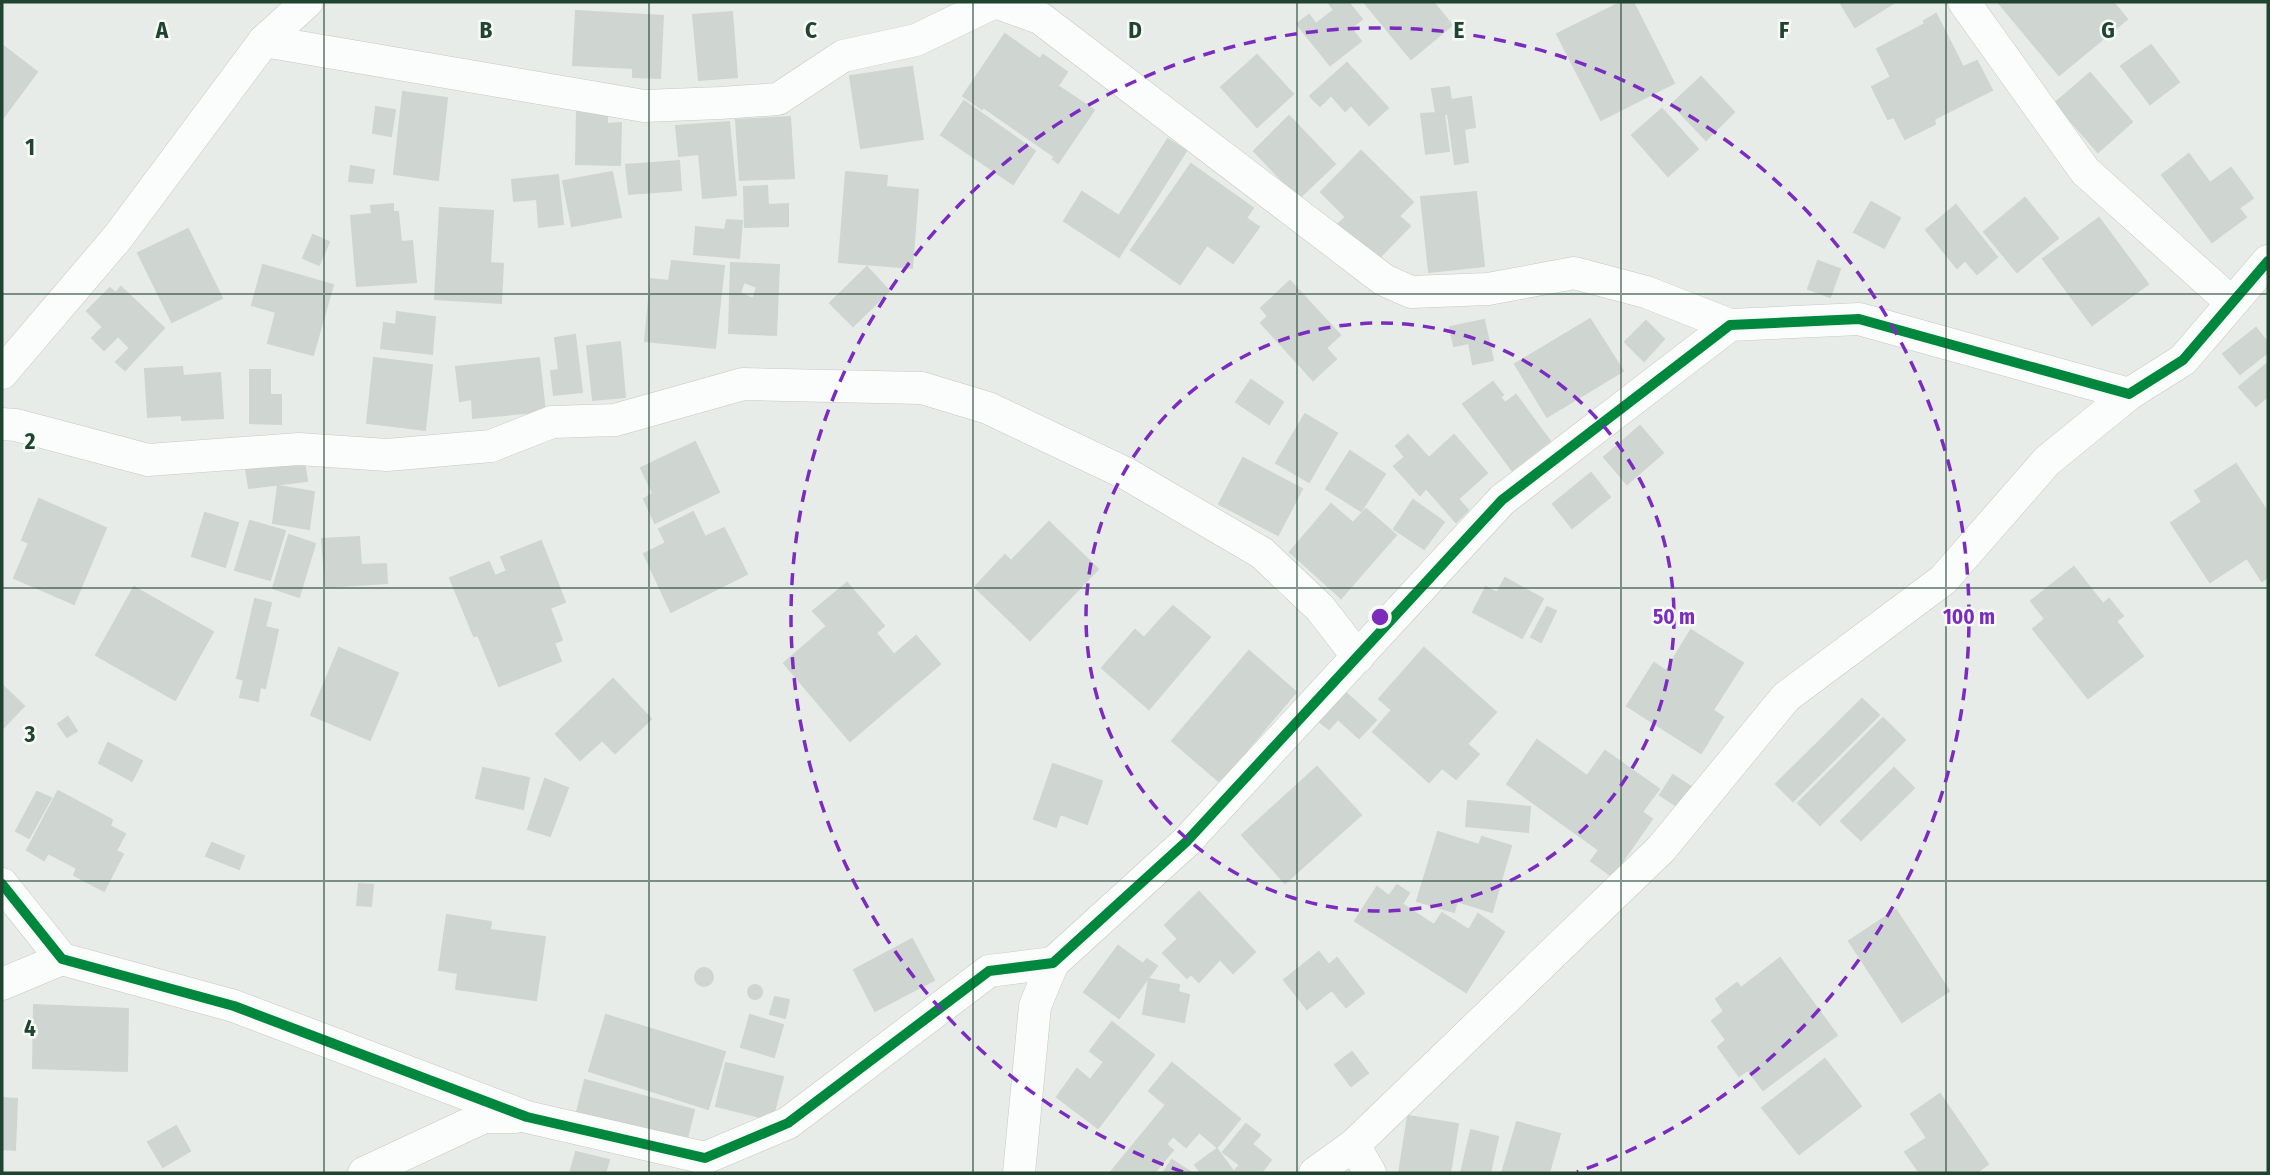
<svg xmlns="http://www.w3.org/2000/svg" width="2270" height="1175" viewBox="0 0 2270 1175" font-family="'Fira Sans Condensed',sans-serif">
  <style>
    .building { fill: #cfd5d1; stroke: #cfd5d1; stroke-width: 2; fill-rule: evenodd }
    .lines { fill: none; stroke-linecap: round; stroke-linejoin: round }
    .minor-casing { stroke: #c4c9c5; stroke-width: 33 }
    .minor { stroke: #fbfcfc; stroke-width: 32 }
    .cycleway-casing { stroke: #f6fbf7; stroke-width: 15 }
    .cycleway { stroke: #00873e; stroke-width: 10 }
    .grid { fill: none; stroke: #214430; stroke-width: 2; stroke-opacity: 0.55 }
    .ring { fill: none; stroke: #7b2cbf; stroke-width: 3.5; stroke-dasharray: 12 9 }
    .grid-label { font-size: 23px; text-anchor: middle; font-weight: bold; fill: #214430; stroke: #f6fbf7; stroke-width: 5; stroke-linejoin: round; paint-order: stroke }
    .centre { fill: #7b2cbf; stroke: #f6fbf7; stroke-width: 3.5 }
    .ring-label { font-size: 21px; text-anchor: middle; font-weight: bold; fill: #7b2cbf; stroke: #f6fbf7; stroke-width: 5; stroke-linejoin: round; paint-order: stroke }
  </style>
  <rect width="100%" height="100%" fill="#e7ece8"/>
  <!-- building -->
  <g class="building">
    <polygon points="1328,2 1348,2 1362,19 1351,28 1361,41 1330,65 1297,24 1309,15 1316,24 1334,10"/>
    <polygon points="1364,2 1433,2 1452,25 1411,59"/>
    <polygon points="1622,2 1633,2 1674,83 1601,120 1557,34"/>
    <polygon points="1840,2 1895,2 1855,27"/>
    <polygon points="1998,2 2113,2 2127,19 2059,75"/>
    <polygon points="576,11 663,16 660,78 633,77 633,68 573,65"/>
    <polygon points="732,12 737,77 699,80 693,15"/>
    <polygon points="1936,14 1963,67 1977,61 1992,90 1934,119 1935,124 1905,139 1894,117 1888,119 1872,87 1891,77 1877,49 1925,24 1924,21"/>
    <polygon points="1005,34 1040,59 1043,55 1067,72 1058,86 1094,110 1058,163 1053,159 1055,157 983,107 982,109 963,96"/>
    <polygon points="2,45 37,72 2,119"/>
    <polygon points="2151,45 2179,82 2150,104 2121,66"/>
    <polygon points="1257,55 1293,94 1257,127 1221,87"/>
    <polygon points="1347,63 1388,108 1369,125 1351,105 1345,111 1331,95 1320,106 1310,96"/>
    <polygon points="912,67 923,139 861,148 850,76"/>
    <polygon points="2090,73 2132,122 2098,152 2055,103"/>
    <polygon points="1701,77 1734,112 1706,140 1672,104"/>
    <polygon points="1449,87 1451,100 1471,97 1475,127 1464,129 1468,162 1455,164 1448,114 1444,114 1449,151 1426,154 1421,114 1436,113 1432,89"/>
    <polygon points="403,92 447,98 438,180 394,174"/>
    <polygon points="964,101 1035,151 1013,184 941,135"/>
    <polygon points="376,107 395,110 391,136 373,133"/>
    <polygon points="1662,109 1698,149 1668,176 1632,135"/>
    <polygon points="577,110 607,110 607,124 621,123 620,165 576,164"/>
    <polygon points="1289,116 1335,164 1299,198 1254,151"/>
    <polygon points="790,117 794,178 740,180 736,120"/>
    <polygon points="729,122 736,195 703,198 699,154 679,156 676,126"/>
    <polygon points="1168,139 1186,151 1119,257 1064,221 1082,192 1119,216"/>
    <polygon points="1361,151 1413,202 1399,216 1410,226 1372,265 1334,228 1346,217 1321,192"/>
    <polygon points="2189,154 2210,183 2231,168 2253,198 2239,208 2246,217 2212,242 2162,175"/>
    <polygon points="679,161 681,190 629,194 626,165"/>
    <polygon points="1191,164 1253,208 1246,218 1259,227 1233,263 1207,245 1180,284 1131,250"/>
    <polygon points="351,166 374,170 372,183 349,181"/>
    <polygon points="612,172 621,217 572,226 563,181"/>
    <polygon points="846,172 887,176 886,187 918,190 912,268 839,262"/>
    <polygon points="558,175 563,224 539,227 537,199 514,201 512,180"/>
    <polygon points="767,186 768,205 788,204 788,226 745,227 744,187"/>
    <polygon points="1476,192 1484,266 1429,272 1421,197"/>
    <polygon points="2025,198 2058,238 2017,272 1984,232"/>
    <polygon points="1871,202 1900,218 1884,248 1854,232"/>
    <polygon points="393,204 393,212 398,212 401,242 412,241 416,282 357,286 351,216 372,214 371,206"/>
    <polygon points="1956,205 1997,257 1977,274 1965,260 1957,268 1926,230"/>
    <polygon points="440,208 493,211 490,263 503,264 501,303 435,299"/>
    <polygon points="2099,218 2148,284 2092,325 2043,259"/>
    <polygon points="727,220 742,221 739,258 694,254 696,227 725,230"/>
    <polygon points="188,229 222,298 172,322 138,253"/>
    <polygon points="313,235 329,242 319,265 303,258"/>
    <polygon points="672,261 724,266 715,348 645,341 651,279 669,281"/>
    <polygon points="1818,261 1840,269 1830,297 1808,289"/>
    <path d="M731,263L779,265L776,335L729,333ZM744,282L757,287L753,299L740,293Z"/>
    <polygon points="263,265 333,285 313,355 268,343 276,312 252,305"/>
    <polygon points="867,267 889,291 853,326 830,303"/>
    <polygon points="1290,281 1340,335 1326,348 1336,359 1313,380 1261,323 1268,316 1261,308"/>
    <polygon points="121,287 164,328 125,370 116,362 130,348 118,336 104,350 92,338 103,327 87,311 110,288 116,293"/>
    <polygon points="397,312 435,317 432,354 381,348 384,323 396,325"/>
    <polygon points="1590,319 1623,371 1547,417 1515,364"/>
    <polygon points="1484,320 1493,360 1473,364 1469,343 1454,346 1450,327"/>
    <polygon points="1646,321 1664,339 1644,361 1625,342"/>
    <polygon points="2256,328 2268,343 2268,352 2240,374 2223,354"/>
    <polygon points="575,335 582,392 554,395 551,371 559,370 555,338"/>
    <polygon points="620,342 625,397 593,400 587,346"/>
    <polygon points="374,358 432,365 425,430 367,423"/>
    <polygon points="539,358 545,411 473,418 472,399 460,401 456,367"/>
    <polygon points="2268,363 2268,396 2256,406 2239,387"/>
    <polygon points="182,367 183,376 220,373 223,418 182,420 182,415 148,417 145,369"/>
    <polygon points="250,370 270,370 270,395 281,395 281,424 250,423"/>
    <polygon points="1251,380 1283,402 1269,424 1236,402"/>
    <polygon points="1493,382 1503,395 1500,397 1505,403 1516,395 1550,441 1512,470 1463,404"/>
    <polygon points="1305,414 1337,433 1309,482 1276,463"/>
    <polygon points="1640,426 1663,453 1627,484 1604,457"/>
    <polygon points="1408,435 1429,458 1454,435 1487,473 1458,499 1468,510 1456,522 1426,488 1420,495 1394,466 1405,457 1396,446"/>
    <polygon points="695,442 719,492 655,523 644,499 653,493 641,468"/>
    <polygon points="1350,451 1385,474 1361,511 1326,489"/>
    <polygon points="1243,458 1302,489 1278,535 1219,504"/>
    <polygon points="304,461 307,481 249,488 246,469"/>
    <polygon points="2236,464 2268,513 2268,577 2262,581 2247,558 2210,582 2171,523 2202,502 2195,491"/>
    <polygon points="1591,473 1610,497 1572,528 1553,504"/>
    <polygon points="278,486 314,492 309,529 273,523"/>
    <polygon points="39,499 106,528 74,604 14,578 29,543 22,540"/>
    <polygon points="1413,500 1444,522 1424,549 1394,529"/>
    <polygon points="1331,504 1353,523 1366,509 1396,535 1341,598 1290,552"/>
    <polygon points="693,512 705,537 724,528 747,574 671,612 644,554 666,543 659,529"/>
    <polygon points="205,513 238,523 225,567 192,556"/>
    <polygon points="250,521 285,531 270,580 235,570"/>
    <polygon points="1049,522 1098,569 1030,640 975,587 1005,555 1011,561"/>
    <polygon points="289,535 315,544 299,597 273,588"/>
    <polygon points="359,537 361,565 386,564 387,583 326,587 322,539"/>
    <polygon points="541,541 565,602 550,608 562,640 554,643 561,661 499,686 478,635 474,636 450,578 489,562 495,576 507,571 501,557"/>
    <polygon points="2074,567 2103,604 2109,599 2123,616 2116,621 2143,656 2088,698 2033,629 2045,619 2031,601"/>
    <polygon points="1505,578 1543,599 1522,638 1473,612 1486,587 1497,593"/>
    <polygon points="847,583 884,626 876,633 894,655 916,636 940,664 850,741 784,663 827,626 813,611"/>
    <polygon points="134,587 213,632 175,700 96,655"/>
    <polygon points="255,599 271,603 265,627 278,630 265,688 260,687 258,701 240,697 244,680 237,678"/>
    <polygon points="1173,606 1210,637 1149,709 1102,668 1135,630 1144,638"/>
    <polygon points="1547,607 1556,611 1541,642 1531,637"/>
    <polygon points="1691,630 1743,663 1713,710 1723,717 1701,753 1627,706 1654,663 1666,671"/>
    <polygon points="339,648 398,673 370,740 311,715"/>
    <polygon points="1424,648 1496,712 1467,744 1479,754 1456,779 1442,768 1429,782 1373,732 1392,710 1379,699"/>
    <polygon points="1249,651 1296,692 1220,782 1172,741"/>
    <polygon points="613,679 651,719 615,753 602,740 580,760 556,734"/>
    <polygon points="2,685 24,706 2,729"/>
    <polygon points="1346,693 1376,720 1359,738 1338,719 1329,729 1320,722"/>
    <polygon points="1862,699 1879,715 1793,801 1776,784"/>
    <polygon points="68,717 77,731 67,737 58,724"/>
    <polygon points="1883,718 1905,740 1820,825 1798,803"/>
    <polygon points="1537,740 1587,776 1605,751 1659,789 1642,812 1652,819 1612,876 1591,861 1599,850 1507,784"/>
    <polygon points="108,743 142,761 132,781 99,763"/>
    <polygon points="1053,764 1102,781 1087,824 1060,814 1056,827 1034,819"/>
    <polygon points="1317,767 1361,815 1285,883 1242,835"/>
    <polygon points="483,768 529,778 523,809 476,798"/>
    <polygon points="1894,768 1914,788 1861,840 1841,821"/>
    <polygon points="1673,775 1696,790 1683,810 1660,795"/>
    <polygon points="545,779 568,788 550,836 528,829"/>
    <polygon points="58,791 112,820 110,826 125,834 116,851 123,854 104,891 74,875 77,868 48,853 44,860 27,850"/>
    <polygon points="37,792 51,798 29,838 16,831"/>
    <polygon points="1468,801 1530,807 1528,832 1466,826"/>
    <polygon points="1438,832 1479,845 1482,837 1511,846 1492,912 1457,901 1454,912 1417,901"/>
    <polygon points="212,843 244,856 239,869 206,856"/>
    <polygon points="359,884 373,885 371,906 357,905"/>
    <polygon points="1397,885 1409,893 1402,904 1434,925 1442,913 1469,930 1478,914 1504,932 1466,992 1355,921 1377,887 1389,896"/>
    <polygon points="1199,892 1255,952 1233,973 1220,959 1199,982 1191,974 1187,978 1163,953 1178,939 1165,925"/>
    <polygon points="1896,910 1949,991 1902,1022 1849,941"/>
    <polygon points="447,915 491,922 490,930 545,937 536,1000 456,989 458,973 439,970"/>
    <polygon points="912,939 934,980 875,1011 854,970"/>
    <polygon points="1118,946 1143,964 1147,959 1157,966 1119,1018 1084,992"/>
    <polygon points="1319,952 1329,965 1337,958 1364,993 1346,1007 1332,990 1307,1009 1284,980"/>
    <polygon points="1780,958 1837,1035 1763,1090 1748,1070 1739,1076 1718,1047 1726,1040 1712,1021 1724,1011 1716,999 1737,983 1741,988"/>
    <circle cx="704" cy="977" r="9"/>
    <polygon points="1149,979 1179,985 1178,992 1189,995 1184,1022 1143,1014"/>
    <circle cx="755" cy="992" r="7"/>
    <polygon points="775,997 789,1000 785,1018 770,1014"/>
    <polygon points="34,1005 128,1009 127,1071 33,1068"/>
    <polygon points="606,1015 725,1052 708,1109 589,1071"/>
    <polygon points="750,1015 783,1025 774,1057 741,1047"/>
    <polygon points="1112,1022 1154,1055 1098,1128 1057,1097 1077,1069 1090,1080 1104,1062 1090,1051"/>
    <polygon points="1352,1052 1368,1073 1351,1086 1335,1065"/>
    <polygon points="1825,1059 1861,1106 1799,1154 1762,1108"/>
    <polygon points="726,1063 783,1077 772,1120 716,1106"/>
    <polygon points="1172,1063 1240,1119 1217,1147 1199,1132 1186,1147 1173,1136 1166,1144 1173,1150 1154,1173 1112,1173 1111,1172 1166,1105 1149,1091"/>
    <polygon points="585,1080 694,1110 686,1142 577,1112"/>
    <polygon points="1940,1094 1988,1164 1976,1173 1920,1173 1905,1152 1927,1138 1911,1114"/>
    <polygon points="2,1098 17,1099 15,1150 2,1149"/>
    <polygon points="1408,1116 1458,1124 1450,1173 1399,1173"/>
    <polygon points="1517,1122 1560,1134 1549,1173 1502,1173"/>
    <polygon points="1246,1124 1260,1135 1252,1144 1271,1160 1261,1173 1233,1173 1240,1165 1223,1152"/>
    <polygon points="176,1126 190,1151 163,1167 148,1142"/>
    <polygon points="1471,1130 1498,1137 1490,1173 1461,1173"/>
    <polygon points="1217,1149 1233,1171 1229,1173 1201,1173 1195,1165"/>
    <polygon points="576,1152 609,1160 605,1173 570,1173"/>
    <polygon points="1172,1160 1192,1173 1163,1173"/>
  </g>
  <g class="lines">
    <defs>
      <g id="minor">
        <polyline points="1964,2 2085,171 2231,302"/>
        <polyline points="264,41 644,106 720,103 778,99 843,56 916,40 995,2 1040,18 1384,280 1411,292 1488,289 1574,273 1646,292 1730,325"/>
        <polyline points="2,373 118,237 264,41 307,2"/>
        <polyline points="2,424 16,425 148,460 299,449 387,455 491,446 552,422 615,420 743,384 922,388 988,408 1127,474 1262,553 1320,608 1358,657"/>
        <polyline points="2,884 62,959 234,1006 527,1117 705,1158 788,1123 989,971 1053,963 1186,842 1502,500 1730,325 1859,319 2129,394 2183,360 2268,261"/>
        <polyline points="2,984 62,959"/>
        <polyline points="1354,1145 1370,1173"/>
        <polyline points="364,1173 484,1117 515,1117"/>
        <polyline points="1019,1173 1035,1006 1053,963"/>
        <polyline points="1315,1173 1354,1145 1661,849 1786,697 1943,580 2047,461 2129,394"/>
      </g>
    </defs>
    <!-- minor casing -->
    <use href="#minor" class="minor-casing"/>
    <!-- minor -->
    <use href="#minor" class="minor"/>
    <defs>
      <polyline id="cycleway" points="2,884 62,959 234,1006 527,1117 705,1158 788,1123 989,971 1053,963 1186,842 1502,500 1730,325 1859,319 2129,394 2183,360 2268,261"/>
    </defs>
    <!-- cycleway casing -->
    <use href="#cycleway" class="cycleway-casing"/>
    <!-- cycleway -->
    <use href="#cycleway" class="cycleway"/>
  </g>
  <!-- grid -->
  <path class="grid" d="M324,2V1173M649,2V1173M973,2V1173M1297,2V1173M1621,2V1173M1946,2V1173M2,294H2268M2,588H2268M2,881H2268"/>
  <!-- distance rings -->
  <g class="ring">
    <circle cx="1380" cy="617" r="294"/>
    <path d="M1183 1172A589 589 0 1 1 1577 1172"/>
  </g>
  <g class="grid-label">
    <text x="162" y="38">A</text>
    <text x="486" y="38">B</text>
    <text x="811" y="38">C</text>
    <text x="1135" y="38">D</text>
    <text x="1459" y="38">E</text>
    <text x="1784" y="38">F</text>
    <text x="2108" y="38">G</text>
    <text x="30" y="155">1</text>
    <text x="30" y="449">2</text>
    <text x="30" y="742">3</text>
    <text x="30" y="1036">4</text>
  </g>
  <circle cx="1380" cy="617" r="10" class="centre"/>
  <g class="ring-label">
    <text x="1674" y="624">50 m</text>
    <text x="1969" y="624">100 m</text>
  </g>
  <!-- border -->
  <rect width="2270" height="1175" fill="none" stroke="#214430" stroke-width="7"/>
</svg>
